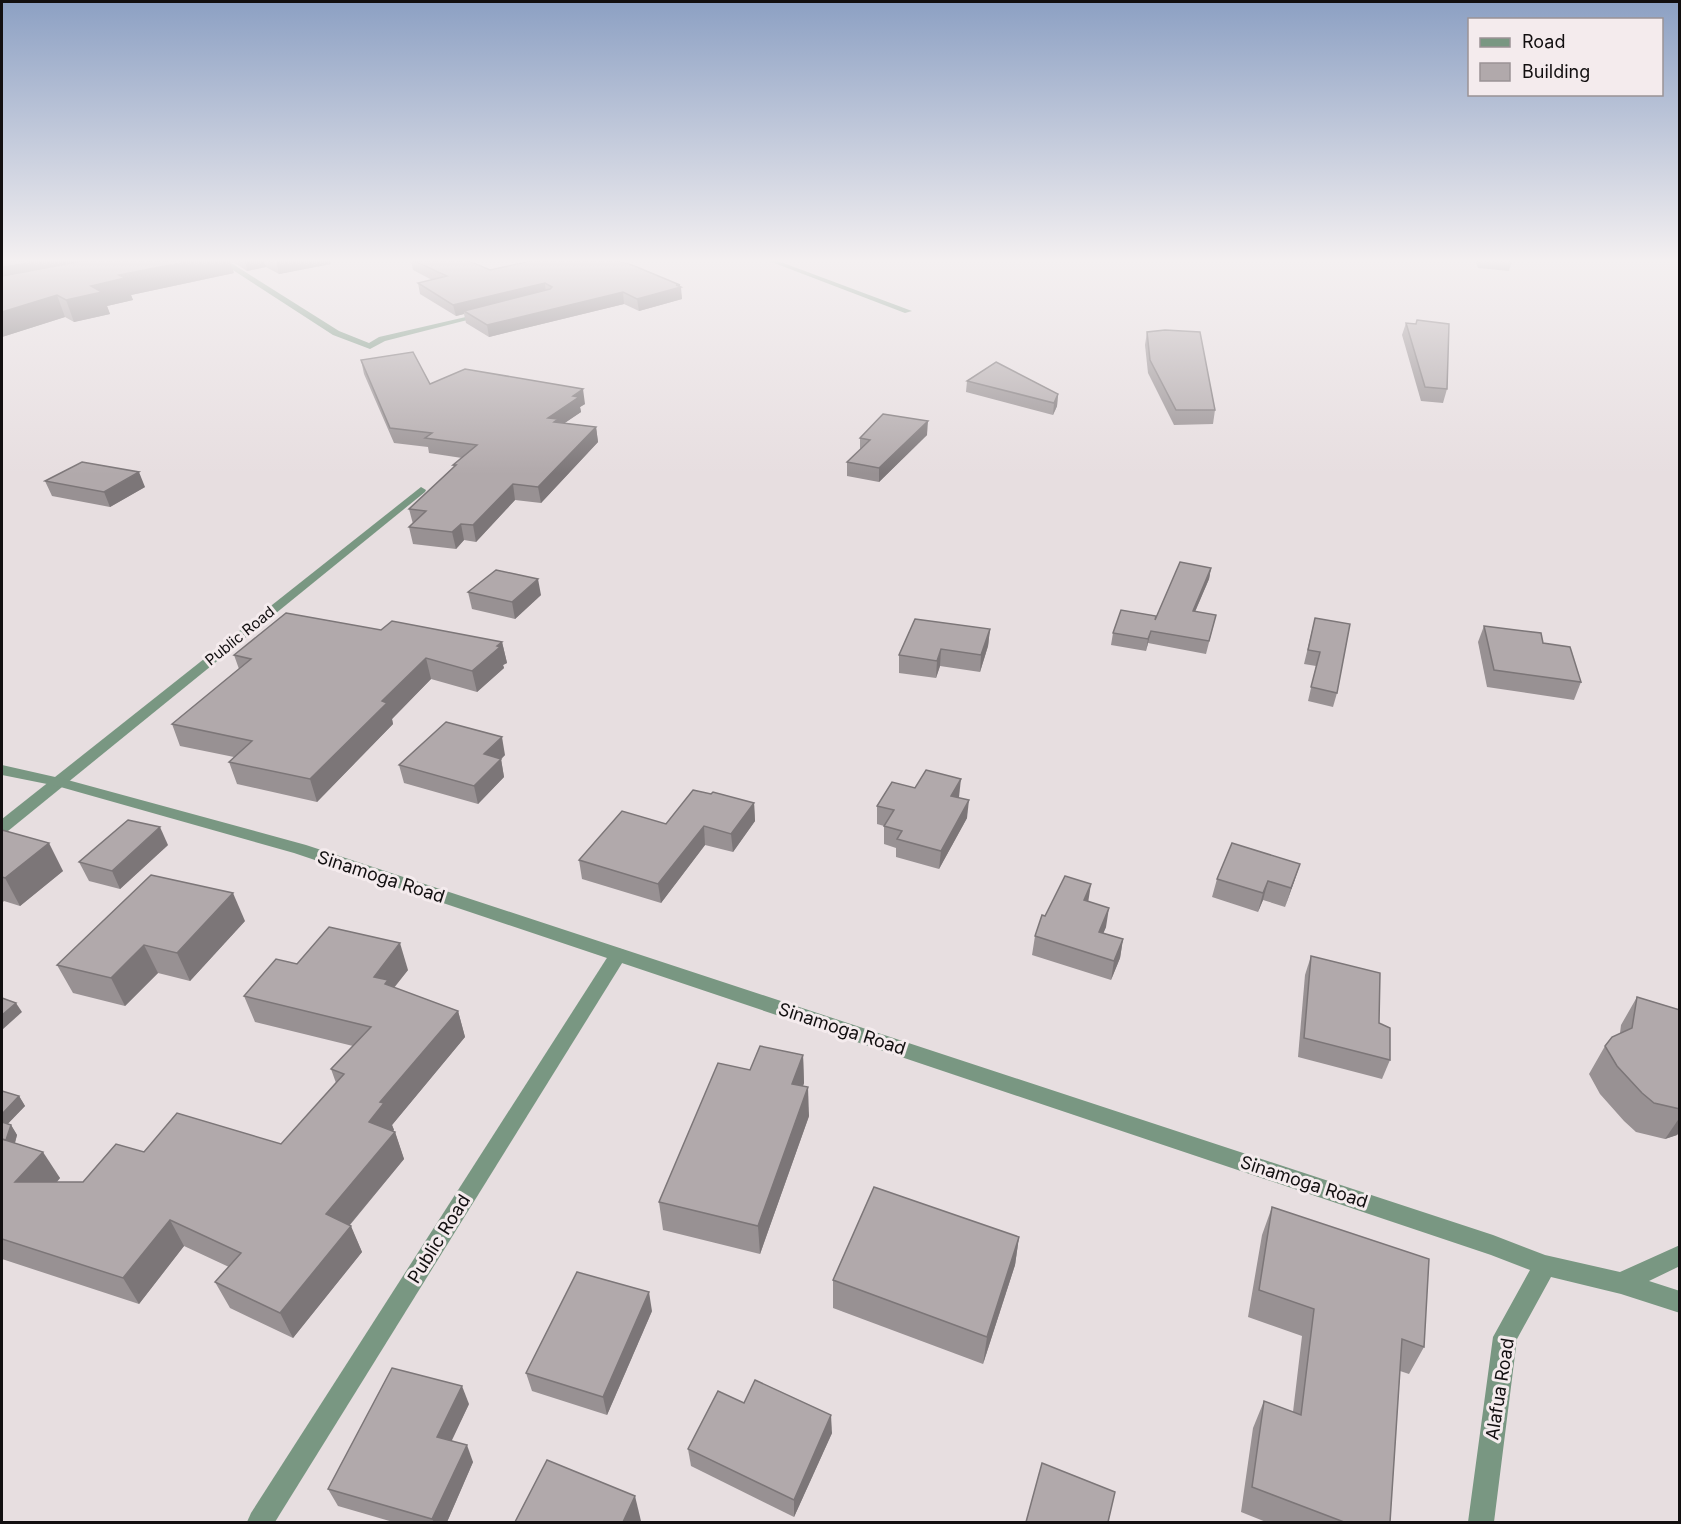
<svg xmlns="http://www.w3.org/2000/svg" width="1681" height="1524" viewBox="0 0 1681 1524" font-family="Inter,sans-serif">
  <style>
    .lines { fill: none; stroke-linecap: round; stroke-linejoin: round }
    .minor { fill: #799782; fill-rule: evenodd }
    .tertiary { fill: #799782; fill-rule: evenodd }
    .wall { fill: #989193 }
    .shaded-wall { fill: #7c7678 }
    .building { fill: #b1a9ab; stroke: #7c7678; stroke-width: 1.5 }
    .labels { text-anchor: middle; stroke-width: 6; stroke-linejoin: round; paint-order: stroke }
    .street-label { font-size: 15px; fill: #120f10; stroke: #f4ebed }
    .near-street-label { font-size: 18px; fill: #120f10; stroke: #f4ebed }
  </style>
  <rect width="100%" height="100%" fill="#e7dee0"/>
  <g class="lines">
    <!-- minor -->
    <g class="minor">
      <polygon points="219,261 228,261 339,331 369,343 379,337 483,313 487,315 385,341 370,349 333,335"/>
      <polygon points="769,261 778,261 912,311 905,313"/>
      <polygon points="421,487 426,490 425,492 8,831 2,832 2,819"/>
      <polygon points="618,948 624,950 627,955 624,960 275,1522 247,1522 251,1513 612,950"/>
    </g>
    <!-- tertiary -->
    <polygon class="tertiary" points="2,765 64,779 306,845 1493,1235 1545,1255 1620,1272 1680,1245 1680,1266 1649,1281 1680,1291 1680,1313 1621,1294 1551,1277 1517,1339 1494,1522 1468,1522 1493,1337 1530,1270 1491,1255 294,853 57,786 2,775"/>
  </g>
  <!-- wall -->
  <g class="wall">
    <polygon points="2,261 234,273 131,295 133,300 107,306 110,314 74,322 65,317 2,337"/>
    <polygon points="232,261 330,261 331,264 279,274 266,267 247,271"/>
    <polygon points="411,261 469,261 490,270 680,287 682,299 639,311 624,304 489,337 466,323 464,314 456,316 420,294 418,283 432,280 413,270"/>
    <polygon points="1475,261 1512,261 1509,271 1478,268"/>
    <polygon points="1406,323 1416,324 1447,389 1443,403 1421,401 1402,335"/>
    <polygon points="1147,332 1215,410 1213,424 1174,425 1148,373 1145,345"/>
    <polygon points="361,360 430,384 585,404 580,407 581,412 564,423 596,427 598,442 541,503 515,500 476,542 464,540 456,549 413,544 409,527 413,524 409,509 454,467 453,465 462,458 429,453 428,447 394,443 364,374"/>
    <polygon points="967,381 1058,394 1057,406 1053,415 966,392"/>
    <polygon points="927,435 879,482 847,476 847,462 860,450 860,438"/>
    <polygon points="45,481 145,487 110,507 52,496"/>
    <polygon points="1211,568 1209,579 1195,612 1216,615 1206,654 1148,643 1146,651 1111,645 1113,633 1156,616"/>
    <polygon points="468,592 541,595 515,619 472,609"/>
    <polygon points="1315,618 1337,693 1333,707 1308,701 1316,666 1304,664"/>
    <polygon points="1484,626 1543,643 1581,682 1574,700 1487,687 1478,642"/>
    <polygon points="990,629 988,646 980,672 940,666 936,678 899,673 899,655"/>
    <polygon points="381,630 502,642 507,663 503,665 504,668 477,692 431,679 392,719 393,724 317,802 237,784 229,762 234,757 180,746 172,724 239,669 234,655"/>
    <polygon points="505,755 501,759 504,777 478,804 404,783 399,765"/>
    <polygon points="711,794 754,803 755,821 733,852 705,845 661,903 582,879 579,860 666,824"/>
    <polygon points="959,798 967,818 939,869 896,857 896,848 884,844 884,826 877,824 877,806"/>
    <polygon points="2,830 63,871 20,906 4,901 2,903"/>
    <polygon points="168,845 120,889 89,881 79,862"/>
    <polygon points="1300,864 1285,907 1263,900 1258,912 1212,897 1217,879"/>
    <polygon points="1088,901 1106,927 1103,933 1123,939 1120,958 1111,980 1032,955 1035,936 1045,916"/>
    <polygon points="245,921 190,981 158,973 125,1006 73,993 57,965"/>
    <polygon points="1311,956 1379,1023 1390,1060 1382,1079 1298,1057 1305,975"/>
    <polygon points="297,964 408,970 394,988 458,1011 465,1037 392,1125 394,1130 392,1131 395,1132 404,1159 350,1225 362,1252 293,1338 230,1308 215,1282 229,1267 184,1246 139,1304 2,1259 2,1091 19,1096 25,1106 7,1124 11,1125 17,1135 15,1143 60,1178 57,1182 83,1182 144,1152 281,1144 336,1083 331,1069 353,1046 255,1022 244,996"/>
    <polygon points="1637,997 1680,1010 1680,1131 1677,1135 1665,1139 1636,1132 1624,1121 1600,1094 1589,1074 1605,1046 1620,1033 1621,1025"/>
    <polygon points="803,1055 804,1083 803,1086 809,1116 760,1254 663,1230 659,1202 750,1070"/>
    <polygon points="1272,1207 1424,1347 1409,1374 1400,1371 1390,1522 1266,1522 1241,1512 1253,1428 1264,1401 1293,1412 1302,1336 1248,1317 1262,1235"/>
    <polygon points="1019,1237 1015,1265 983,1364 833,1308 833,1280"/>
    <polygon points="652,1311 607,1415 532,1391 526,1373"/>
    <polygon points="744,1403 832,1433 794,1517 691,1466 688,1449"/>
    <polygon points="469,1404 451,1441 473,1462 447,1522 393,1522 338,1506 328,1489"/>
  </g>
  <!-- shaded-wall -->
  <g class="shaded-wall">
    <polygon points="40,261 159,261 2,290 2,267"/>
    <polygon points="190,261 230,261 234,273 131,295 133,300 107,306 110,314 74,322 66,300 91,286 119,275"/>
    <polygon points="245,261 264,261 266,267 247,271"/>
    <polygon points="276,261 330,261 331,264 279,274"/>
    <polygon points="545,283 546,295 464,311 464,314 456,316 453,305"/>
    <polygon points="676,285 680,285 680,288 681,287 682,299 639,311 637,299"/>
    <polygon points="623,292 624,304 489,337 487,325"/>
    <polygon points="57,295 65,317 2,337 2,312"/>
    <polygon points="583,389 585,404 580,407 581,412 559,427 548,418 573,396"/>
    <polygon points="1058,394 1057,406 1053,415 1054,403"/>
    <polygon points="928,421 927,435 879,482 879,468"/>
    <polygon points="596,427 598,442 541,503 538,487"/>
    <polygon points="139,472 145,487 110,507 104,492"/>
    <polygon points="513,484 515,500 476,542 473,525"/>
    <polygon points="461,524 464,540 456,549 452,532"/>
    <polygon points="1211,568 1209,579 1190,623 1193,611"/>
    <polygon points="538,579 541,595 515,619 512,602"/>
    <polygon points="990,629 988,646 980,672 981,655"/>
    <polygon points="1151,631 1146,651 1148,639"/>
    <polygon points="502,642 507,663 503,665 504,668 477,692 472,671"/>
    <polygon points="941,649 940,666 936,678 937,661"/>
    <polygon points="426,658 431,679 392,719 393,724 317,802 310,779 382,701"/>
    <polygon points="502,737 505,755 501,759 504,777 478,804 474,786 484,754"/>
    <polygon points="961,779 959,797 950,814 951,796"/>
    <polygon points="969,800 967,818 939,869 941,851"/>
    <polygon points="754,803 755,821 733,852 731,834"/>
    <polygon points="704,826 705,845 661,903 658,884"/>
    <polygon points="160,827 168,845 120,889 112,871"/>
    <polygon points="49,843 63,871 20,906 5,878"/>
    <polygon points="1300,864 1294,882 1285,907 1291,888"/>
    <polygon points="1268,881 1263,900 1258,912 1263,893"/>
    <polygon points="1091,884 1088,903 1084,900"/>
    <polygon points="233,893 245,921 190,981 177,953"/>
    <polygon points="1109,908 1106,927 1096,951 1099,932"/>
    <polygon points="1123,939 1120,958 1111,980 1114,961"/>
    <polygon points="400,943 408,970 391,991 374,977"/>
    <polygon points="144,945 158,973 125,1006 111,978"/>
    <polygon points="16,1003 22,1012 2,1030 2,1015"/>
    <polygon points="458,1011 465,1037 392,1125 394,1130 378,1148 369,1122 380,1102"/>
    <polygon points="803,1055 804,1083 793,1112 792,1084"/>
    <polygon points="808,1087 809,1116 760,1254 758,1226"/>
    <polygon points="19,1096 25,1106 2,1130 2,1114"/>
    <polygon points="1680,1117 1680,1131 1677,1135 1665,1139"/>
    <polygon points="11,1125 17,1135 11,1156 4,1147"/>
    <polygon points="395,1132 404,1159 337,1240 326,1214"/>
    <polygon points="43,1152 60,1178 33,1208 15,1182"/>
    <polygon points="170,1220 184,1246 139,1304 123,1278"/>
    <polygon points="351,1226 362,1252 293,1338 280,1313"/>
    <polygon points="1019,1237 1015,1265 983,1364 987,1337"/>
    <polygon points="649,1292 652,1311 607,1415 603,1397"/>
    <polygon points="462,1386 469,1404 445,1455 437,1437"/>
    <polygon points="831,1415 832,1433 794,1517 794,1500"/>
    <polygon points="467,1445 473,1462 447,1522 434,1522 432,1519"/>
    <polygon points="635,1496 641,1521 640,1522 623,1522"/>
  </g>
  <!-- building -->
  <g class="building">
    <polygon points="2,261 40,261 2,267"/>
    <polygon points="83,261 190,261 119,275 125,278 91,286 102,292 66,300 57,295 2,312 2,276"/>
    <polygon points="414,261 469,261 490,270 531,261 618,261 632,265 680,285 676,285 681,287 637,299 623,292 487,325 464,311 550,289 552,287 545,283 453,305 418,283 447,276"/>
    <polygon points="1417,320 1449,324 1447,389 1425,387 1406,323 1416,324"/>
    <polygon points="1165,330 1200,332 1215,410 1176,410 1150,360 1147,332"/>
    <polygon points="413,352 430,384 465,369 583,389 573,396 579,397 548,418 558,419 554,422 596,427 538,487 513,484 473,525 461,524 452,532 409,527 426,511 409,509 456,465 453,465 477,445 425,438 432,433 390,428 361,360"/>
    <polygon points="996,362 1058,394 1054,403 967,381"/>
    <polygon points="883,414 928,421 879,468 847,462 870,440 860,438"/>
    <polygon points="82,462 139,472 104,492 45,481"/>
    <polygon points="1180,562 1211,568 1193,611 1216,615 1209,641 1151,631 1148,639 1113,633 1121,610 1156,616 1155,620"/>
    <polygon points="496,570 538,579 512,602 468,592"/>
    <polygon points="286,613 381,630 392,621 502,642 497,646 500,647 472,671 426,658 382,701 387,703 310,779 229,762 252,741 172,724 251,659 234,655"/>
    <polygon points="1315,618 1350,624 1337,693 1311,687 1320,652 1308,650"/>
    <polygon points="915,619 990,629 981,655 941,649 937,661 899,655"/>
    <polygon points="1484,626 1541,633 1543,643 1570,647 1581,682 1494,670"/>
    <polygon points="446,722 502,737 484,754 501,759 474,786 399,765"/>
    <polygon points="926,770 961,779 951,796 969,800 941,851 897,839 902,831 884,826 894,810 877,806 892,782 915,788"/>
    <polygon points="693,790 711,794 713,792 754,803 731,834 704,826 658,884 579,860 622,811 666,824"/>
    <polygon points="128,820 160,827 112,871 79,862"/>
    <polygon points="2,830 49,843 5,878 2,877"/>
    <polygon points="1232,843 1300,864 1291,888 1268,881 1263,893 1217,879"/>
    <polygon points="151,875 233,893 177,953 144,945 111,978 57,965"/>
    <polygon points="1065,876 1091,884 1084,900 1109,908 1099,932 1123,939 1114,961 1035,936 1042,915 1045,916"/>
    <polygon points="329,927 400,943 374,977 388,980 385,984 458,1011 380,1102 384,1103 369,1122 395,1132 326,1214 351,1226 280,1313 215,1282 241,1253 170,1220 123,1278 2,1239 2,1139 43,1152 15,1182 83,1182 116,1144 144,1152 177,1113 281,1144 344,1074 331,1069 371,1027 244,996 276,959 297,964"/>
    <polygon points="1311,956 1380,973 1379,1023 1390,1028 1390,1060 1304,1038"/>
    <polygon points="1637,997 1680,1010 1680,1109 1654,1103 1642,1093 1617,1066 1605,1046 1612,1037 1632,1028"/>
    <polygon points="2,998 16,1003 2,1015"/>
    <polygon points="760,1046 803,1055 792,1084 808,1087 758,1226 659,1202 718,1063 750,1070"/>
    <polygon points="2,1091 19,1096 2,1114"/>
    <polygon points="2,1122 11,1125 6,1140 2,1139"/>
    <polygon points="874,1187 1019,1237 987,1337 833,1280"/>
    <polygon points="1272,1207 1429,1259 1424,1347 1402,1339 1390,1522 1344,1522 1252,1487 1264,1401 1301,1415 1314,1309 1259,1290"/>
    <polygon points="577,1272 649,1292 603,1397 526,1373"/>
    <polygon points="392,1368 462,1386 437,1437 467,1445 432,1519 328,1489"/>
    <polygon points="755,1380 831,1415 794,1500 688,1449 718,1391 744,1403"/>
    <polygon points="547,1460 635,1496 623,1522 515,1522"/>
    <polygon points="1042,1463 1115,1492 1108,1522 1026,1522"/>
  </g>
  <!-- sky -->
  <linearGradient id="sky" x2="0" y2="1"><stop stop-color="#8ca0c3"/><stop offset="0.55" stop-color="#f4f0f1"/><stop offset="1" stop-color="#f4f0f1" stop-opacity="0"/></linearGradient>
  <rect width="1681" height="474" fill="url(#sky)"/>
  <g class="labels">
    <!-- street labels -->
    <g class="street-label">
      <text transform="translate(240 636) rotate(-39)" y="5">Public Road</text>
    </g>
    <!-- near-street labels -->
    <g class="near-street-label">
      <text transform="translate(381 877) rotate(18)" y="6">Sinamoga Road</text>
      <text transform="translate(842 1029) rotate(18)" y="6">Sinamoga Road</text>
      <text transform="translate(1304 1182) rotate(18)" y="6">Sinamoga Road</text>
      <text transform="translate(439 1239) rotate(-58)" y="6">Public Road</text>
      <text transform="translate(1500 1389) rotate(-81)" y="6">Alafua Road</text>
    </g>
  </g>
  <!-- border -->
  <rect width="1681" height="1524" fill="none" stroke="#120f10" stroke-width="6"/>
  <!-- legend -->
  <rect x="1468" y="18" width="195" height="78" fill="#f4ebed" stroke="#9a9395" stroke-width="1.5"/>
  <rect x="1480" y="38" width="30" height="9" fill="#799782" stroke="#9a9395" stroke-width="1.5"/>
  <text x="1522" y="48" font-size="18" fill="#120f10">Road</text>
  <rect x="1480" y="63" width="30" height="18" fill="#b1a9ab" stroke="#9a9395" stroke-width="1.5"/>
  <text x="1522" y="78" font-size="18" fill="#120f10">Building</text>
</svg>
